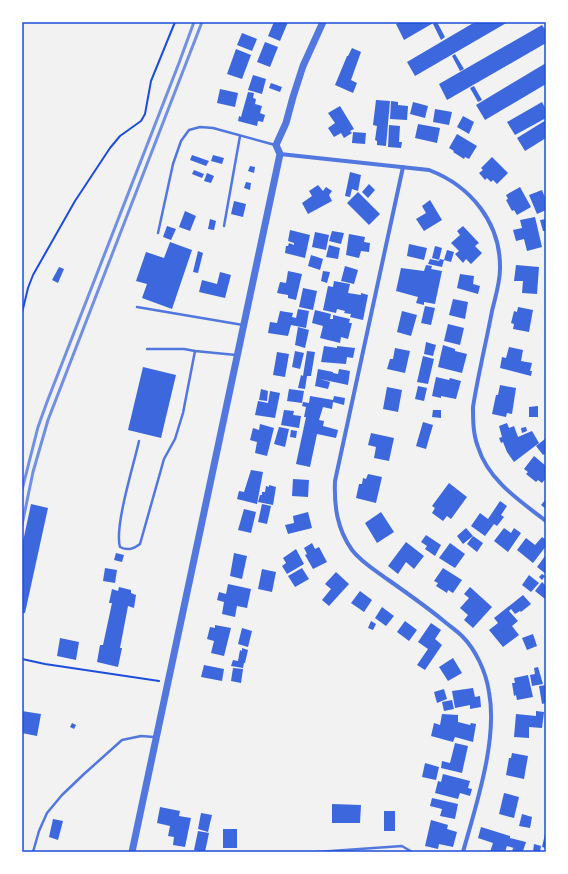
<svg xmlns="http://www.w3.org/2000/svg" width="568" height="874" viewBox="0 0 568 874" font-family="'Asap Condensed',sans-serif">
  <style>
    .building { fill: #3d67dc }
    .lines { fill: none; stroke-linecap: round; stroke-linejoin: round }
    .path { stroke: #1d4ed8; stroke-width: 2 }
    .service { stroke: #5277de; stroke-width: 2.5 }
    .minor { stroke: #5277de; stroke-width: 4 }
    .tertiary { stroke: #5277de; stroke-width: 7 }
    .rail { stroke: #7290e2; stroke-width: 3 }
    .neatline { fill: none; stroke: #1d4ed8; stroke-width: 1.5 }
  </style>
  <rect width="100%" height="100%" fill="#f2f2f2"/>
  <!-- building -->
  <g class="building">
    <polygon points="274,22 288,22 280,41 268,36"/>
    <polygon points="400,22 435,22 404,40 396,24"/>
    <polygon points="437,22 445,37 441,40 433,24"/>
    <polygon points="475,22 508,22 415,76 407,62"/>
    <polygon points="542,25 546,31 546,43 447,100 439,84"/>
    <polygon points="242,33 257,39 252,51 237,45"/>
    <polygon points="265,42 278,47 270,67 257,62"/>
    <polygon points="352,48 361,52 351,80 357,83 353,93 335,85 347,56 348,56"/>
    <polygon points="236,49 251,55 242,79 227,74"/>
    <polygon points="455,54 464,69 460,71 452,56"/>
    <polygon points="546,63 546,84 485,120 476,105"/>
    <polygon points="253,75 266,79 262,94 248,90"/>
    <polygon points="271,83 282,87 280,92 269,88"/>
    <polygon points="474,86 482,100 478,102 470,88"/>
    <polygon points="220,89 238,93 235,107 217,103"/>
    <polygon points="248,92 254,93 253,98 256,99 255,104 262,106 260,113 265,115 263,122 258,121 257,126 238,121 239,116 241,117"/>
    <polygon points="376,100 390,101 386,146 377,145 377,141 375,140 377,126 373,125"/>
    <polygon points="391,101 398,102 398,105 408,106 407,120 390,119"/>
    <polygon points="413,102 428,106 425,118 410,114"/>
    <polygon points="542,102 546,110 546,118 515,135 507,122"/>
    <polygon points="340,106 354,129 350,131 352,133 344,138 341,133 334,137 328,128 335,123 328,113"/>
    <polygon points="435,109 452,112 449,125 433,122"/>
    <polygon points="463,116 474,122 469,134 457,127"/>
    <polygon points="546,120 546,138 525,151 517,138"/>
    <polygon points="418,124 440,128 437,143 415,138"/>
    <polygon points="389,125 400,126 399,142 402,142 401,148 388,147"/>
    <polygon points="353,132 366,133 365,144 352,143"/>
    <polygon points="457,134 477,146 469,159 465,157 464,159 453,152 454,151 449,148"/>
    <polygon points="192,155 209,161 206,166 190,160"/>
    <polygon points="213,155 224,158 222,164 211,161"/>
    <polygon points="492,157 508,173 497,184 493,180 491,182 487,178 485,180 479,173 483,170 481,168"/>
    <polygon points="250,166 255,167 254,173 248,171"/>
    <polygon points="194,170 204,174 202,178 192,174"/>
    <polygon points="350,172 361,175 358,191 352,189 350,197 345,196"/>
    <polygon points="207,173 214,176 211,183 204,181"/>
    <polygon points="246,182 251,183 250,190 244,188"/>
    <polygon points="369,184 375,190 368,198 362,192"/>
    <polygon points="318,185 323,191 326,187 332,191 329,195 332,201 308,214 302,203 312,196 309,191"/>
    <polygon points="520,187 531,207 517,215 514,210 512,211 506,200 508,199 506,195"/>
    <polygon points="542,190 546,200 546,210 537,214 529,195"/>
    <polygon points="358,192 380,214 369,225 347,203"/>
    <polygon points="430,200 442,220 424,231 416,219 426,213 422,206"/>
    <polygon points="234,201 246,204 243,217 231,214"/>
    <polygon points="185,211 196,216 190,231 179,227"/>
    <polygon points="535,217 542,247 527,251 524,239 516,241 513,230 522,228 520,220"/>
    <polygon points="210,219 216,221 214,230 208,229"/>
    <polygon points="546,219 546,234 545,234 545,231 543,231 540,220"/>
    <polygon points="167,226 176,229 171,240 163,237"/>
    <polygon points="463,226 479,243 475,246 482,253 471,264 466,259 463,263 455,254 459,251 451,243 460,235 457,231"/>
    <polygon points="290,230 310,235 305,258 285,253 286,246 288,246 289,243 294,245 294,243 288,241"/>
    <polygon points="332,231 344,233 341,244 329,241"/>
    <polygon points="315,232 329,235 326,250 312,247"/>
    <polygon points="349,234 365,237 364,242 370,243 369,252 361,251 359,258 346,255"/>
    <polygon points="170,242 192,250 172,309 142,298 147,284 136,281 146,252 164,258"/>
    <polygon points="409,244 427,248 424,260 407,256"/>
    <polygon points="329,245 340,248 338,259 326,257"/>
    <polygon points="435,246 442,248 439,260 432,258"/>
    <polygon points="447,250 454,252 451,262 444,260"/>
    <polygon points="198,251 203,253 198,273 193,272"/>
    <polygon points="311,255 323,259 320,270 308,266"/>
    <polygon points="430,259 439,261 440,259 444,260 442,267 428,264"/>
    <polygon points="426,265 432,266 431,269 442,271 435,304 424,302 424,305 416,303 418,297 396,291 401,268 424,271"/>
    <polygon points="516,265 539,267 537,294 522,293 523,281 514,281"/>
    <polygon points="345,266 358,270 354,284 341,281"/>
    <polygon points="59,267 64,269 58,283 52,280"/>
    <polygon points="288,271 302,274 296,300 288,298 288,295 277,293 280,282 286,283"/>
    <polygon points="323,271 330,272 327,283 321,281"/>
    <polygon points="220,272 231,275 225,298 199,292 202,280 217,284"/>
    <polygon points="460,274 474,276 473,284 480,286 478,294 457,288"/>
    <polygon points="334,281 350,284 348,293 361,295 361,293 368,295 363,320 350,317 351,314 344,313 345,311 337,309 336,313 323,310 328,286 333,287"/>
    <polygon points="303,288 317,291 313,310 299,307"/>
    <polygon points="453,299 468,302 465,319 449,315"/>
    <polygon points="425,306 435,308 431,325 421,323"/>
    <polygon points="518,307 533,310 529,332 513,329 514,324 511,323 514,311 517,312"/>
    <polygon points="298,309 309,311 306,328 291,325 288,336 268,333 270,322 277,323 280,311 293,313 292,317 296,318"/>
    <polygon points="315,310 331,314 330,319 333,319 333,315 350,319 349,323 352,323 348,339 341,337 340,343 320,338 323,326 312,323"/>
    <polygon points="402,311 417,315 411,336 397,332"/>
    <polygon points="448,324 464,328 460,345 444,341"/>
    <polygon points="298,327 309,330 305,348 295,345"/>
    <polygon points="426,342 436,345 433,356 424,354"/>
    <polygon points="443,345 455,349 455,351 467,354 462,373 438,367"/>
    <polygon points="324,346 337,348 337,346 355,348 353,358 347,357 346,364 321,362"/>
    <polygon points="509,347 523,350 521,361 532,363 530,371 532,371 531,376 500,368 502,357 506,358"/>
    <polygon points="395,348 410,351 405,373 387,369 390,359 393,359"/>
    <polygon points="295,351 304,353 300,369 292,367"/>
    <polygon points="307,351 315,352 311,376 307,376 305,389 298,388 301,375 303,376"/>
    <polygon points="277,352 289,354 285,377 273,375"/>
    <polygon points="423,356 434,359 428,384 417,382"/>
    <polygon points="143,367 176,375 161,438 128,430"/>
    <polygon points="318,369 333,372 333,373 338,374 339,369 350,371 348,385 320,379 330,382 328,389 315,386"/>
    <polygon points="436,377 449,380 450,378 461,381 456,399 441,396 441,398 432,396"/>
    <polygon points="500,385 516,388 512,414 507,413 506,417 492,414 496,395 498,395"/>
    <polygon points="418,386 427,388 424,401 415,399"/>
    <polygon points="387,387 402,390 398,412 383,409"/>
    <polygon points="261,389 268,391 267,401 259,400"/>
    <polygon points="289,389 304,391 302,403 287,401"/>
    <polygon points="270,391 280,393 275,418 255,415 258,401 268,403"/>
    <polygon points="310,396 333,400 334,396 345,398 344,405 333,402 332,409 323,407 319,420 324,421 323,426 338,430 336,438 317,434 310,467 296,464 306,417 304,417 306,407 302,406 303,402 309,403"/>
    <polygon points="538,406 538,417 529,417 529,407"/>
    <polygon points="284,410 294,411 293,415 301,416 299,428 281,425"/>
    <polygon points="433,410 441,410 441,418 432,417"/>
    <polygon points="423,422 433,425 426,449 416,446"/>
    <polygon points="507,423 509,428 514,426 518,437 532,431 539,443 514,462 507,452 503,442 501,443 499,438 502,437 499,426"/>
    <polygon points="260,424 274,428 267,456 255,453 257,442 250,440 253,428 259,430"/>
    <polygon points="279,427 289,429 285,447 274,444"/>
    <polygon points="526,427 527,431 522,433 521,428"/>
    <polygon points="291,430 297,431 296,438 290,437"/>
    <polygon points="371,433 394,438 389,461 374,458 376,447 368,445"/>
    <polygon points="545,439 546,453 543,455 536,446"/>
    <polygon points="534,456 546,466 546,478 542,483 538,480 536,482 526,474 528,472 524,469"/>
    <polygon points="251,470 263,472 257,504 237,499 239,491 244,492"/>
    <polygon points="368,474 382,477 376,503 356,498 359,484 362,484 363,478 366,479"/>
    <polygon points="293,479 309,480 308,497 292,496"/>
    <polygon points="449,483 467,497 451,519 447,516 443,521 432,513 435,508 432,506"/>
    <polygon points="269,485 276,487 273,505 258,502 260,495 262,495 262,492 265,492 266,486 269,487"/>
    <polygon points="546,499 546,509 541,505"/>
    <polygon points="500,501 507,506 501,515 504,517 497,526 494,524 485,536 471,526 480,513 488,519"/>
    <polygon points="31,504 48,508 25,613 22,613 22,546"/>
    <polygon points="262,504 271,506 267,524 258,522"/>
    <polygon points="244,509 256,512 251,533 238,530"/>
    <polygon points="308,512 312,528 288,534 285,525 294,523 293,516"/>
    <polygon points="381,512 394,532 377,543 365,523"/>
    <polygon points="466,528 473,536 463,544 457,536"/>
    <polygon points="504,528 511,533 514,528 521,533 508,552 494,541"/>
    <polygon points="426,535 441,545 435,556 425,549 427,546 421,542"/>
    <polygon points="473,536 483,543 477,552 467,544"/>
    <polygon points="542,537 546,540 546,546 533,563 517,550 526,538 535,545"/>
    <polygon points="406,542 424,556 414,569 406,562 398,574 388,566"/>
    <polygon points="312,543 315,549 319,547 327,562 313,569 305,555 307,554 304,548"/>
    <polygon points="450,543 465,554 455,568 439,558"/>
    <polygon points="296,549 304,564 287,574 282,566 286,563 283,558"/>
    <polygon points="116,553 124,555 122,562 114,560"/>
    <polygon points="234,553 247,556 242,579 230,576"/>
    <polygon points="545,556 546,557 546,574 537,567"/>
    <polygon points="105,568 117,570 115,583 103,581"/>
    <polygon points="302,568 309,579 295,587 288,576"/>
    <polygon points="443,568 462,580 453,593 448,590 447,593 436,586 438,583 434,581"/>
    <polygon points="262,569 276,572 272,592 258,589"/>
    <polygon points="336,572 349,584 329,606 322,600 331,589 325,584"/>
    <polygon points="542,574 545,576 542,580 539,577"/>
    <polygon points="529,575 539,583 531,592 522,585"/>
    <polygon points="542,582 546,586 546,598 545,599 535,591"/>
    <polygon points="228,584 251,589 247,608 237,606 235,617 222,614 224,602 217,600 219,592 226,594"/>
    <polygon points="119,587 131,590 131,593 136,595 134,608 128,606 120,648 122,648 118,667 97,662 100,645 103,645 112,603 109,603 112,589 118,591"/>
    <polygon points="470,587 492,607 473,628 464,620 468,615 460,608 469,598 464,594"/>
    <polygon points="360,591 372,600 364,612 351,603"/>
    <polygon points="523,595 531,604 521,612 520,611 515,614 511,609 509,611 518,621 512,626 519,635 503,647 489,630 498,623 494,618"/>
    <polygon points="382,607 394,616 386,626 375,618"/>
    <polygon points="371,621 376,624 373,630 368,628"/>
    <polygon points="405,621 417,630 409,641 397,632"/>
    <polygon points="431,623 441,630 435,639 442,645 425,670 417,665 428,649 418,642"/>
    <polygon points="215,625 231,628 224,656 211,653 214,641 207,639 210,627 215,628"/>
    <polygon points="242,628 252,631 248,647 238,644"/>
    <polygon points="533,634 537,646 527,650 522,638"/>
    <polygon points="60,638 79,642 76,660 57,656"/>
    <polygon points="242,648 248,650 245,663 244,663 243,668 231,666 233,660 238,661 240,650 242,651"/>
    <polygon points="453,658 462,673 448,681 439,667"/>
    <polygon points="204,665 224,669 222,681 201,677"/>
    <polygon points="538,667 543,684 532,686 530,675 535,674 534,668"/>
    <polygon points="233,668 243,669 241,683 231,681"/>
    <polygon points="528,675 533,697 517,700 516,695 514,696 512,683 515,683 514,678"/>
    <polygon points="546,685 546,703 542,704 539,686"/>
    <polygon points="473,688 475,697 480,696 481,707 470,709 470,705 455,708 452,691"/>
    <polygon points="444,689 447,699 437,703 434,692"/>
    <polygon points="452,700 454,709 444,711 442,702"/>
    <polygon points="22,711 41,714 37,736 22,733"/>
    <polygon points="536,711 544,712 542,728 529,727 529,738 514,737 516,714 536,716"/>
    <polygon points="442,714 458,715 458,722 470,725 471,723 476,724 473,742 455,737 453,742 431,736 434,723 440,725"/>
    <polygon points="72,723 76,725 74,729 70,727"/>
    <polygon points="455,743 468,746 462,773 441,768 442,761 450,763"/>
    <polygon points="512,753 528,756 524,779 506,775 509,758 511,758"/>
    <polygon points="425,763 439,767 436,780 422,777"/>
    <polygon points="443,774 470,781 468,788 472,789 470,796 460,793 458,799 435,793 438,781 441,782"/>
    <polygon points="504,793 519,797 514,818 499,814"/>
    <polygon points="432,798 458,804 455,819 440,816 442,809 430,806"/>
    <polygon points="332,804 361,805 360,823 332,823"/>
    <polygon points="160,807 180,811 179,816 191,818 185,847 173,845 174,837 168,836 170,826 157,823"/>
    <rect x="384" y="811" width="11" height="20"/>
    <polygon points="201,813 212,815 208,832 198,829"/>
    <polygon points="522,814 532,817 530,828 519,826"/>
    <polygon points="53,819 63,821 58,840 49,837"/>
    <polygon points="431,820 448,825 447,829 457,832 453,847 439,844 438,849 425,846"/>
    <polygon points="481,827 510,836 510,838 526,842 523,851 527,852 512,852 513,848 517,849 507,846 505,852 490,852 493,843 478,838"/>
    <rect x="223" y="829" width="14" height="19"/>
    <polygon points="198,831 209,833 205,852 194,850"/>
    <polygon points="545,834 546,835 546,848 542,847"/>
    <polygon points="534,844 541,846 540,852 533,852"/>
  </g>
  <g class="lines">
    <!-- path -->
    <g class="path">
      <polyline points="22,313 28,288 33,275 75,201 110,148 120,136 141,121 145,114 151,81 175,22"/>
      <polyline points="22,659 45,664 159,681"/>
    </g>
    <!-- service -->
    <g class="service">
      <polyline points="224,226 240,136"/>
      <polyline points="158,233 173,164 181,141 189,130 200,127 213,128 275,145"/>
      <polyline points="137,307 243,325"/>
      <polyline points="147,349 184,349 195,351 236,355"/>
      <path d="M139,441C134,464 114,527 120,547C128,551 133,549 140,544L164,459L175,439L183,413L195,351"/>
      <polyline points="33,852 39,831 47,813 62,795 84,774 122,740 141,736 154,737"/>
      <polyline points="317,852 402,846 412,852"/>
    </g>
    <!-- minor -->
    <g class="minor">
      <path d="M280,154L429,170C471,186 501,223 500,269C500,283 495,298 492,311C486,343 478,375 473,407C473,420 473,434 478,447C488,480 520,501 546,521"/>
      <path d="M403,167L335,481C334,506 337,529 352,550C361,562 375,570 387,579C407,593 427,607 445,622C451,627 457,631 462,636C476,650 486,672 489,692C498,740 476,805 463,852"/>
    </g>
    <!-- tertiary -->
    <polyline class="tertiary" points="132,852 280,154 276,145 286,123 293,97 303,66 323,22"/>
    <!-- rail -->
    <g class="rail">
      <polyline points="22,490 38,427 47,402 179,63 194,22"/>
      <polyline points="22,525 33,472 48,420 202,22"/>
    </g>
  </g>
  <!-- border -->
  <rect width="568" height="874" fill="none" stroke="#ffffff" stroke-width="46"/>
  <rect x="23" y="23" width="522" height="828" class="neatline"/>
</svg>
